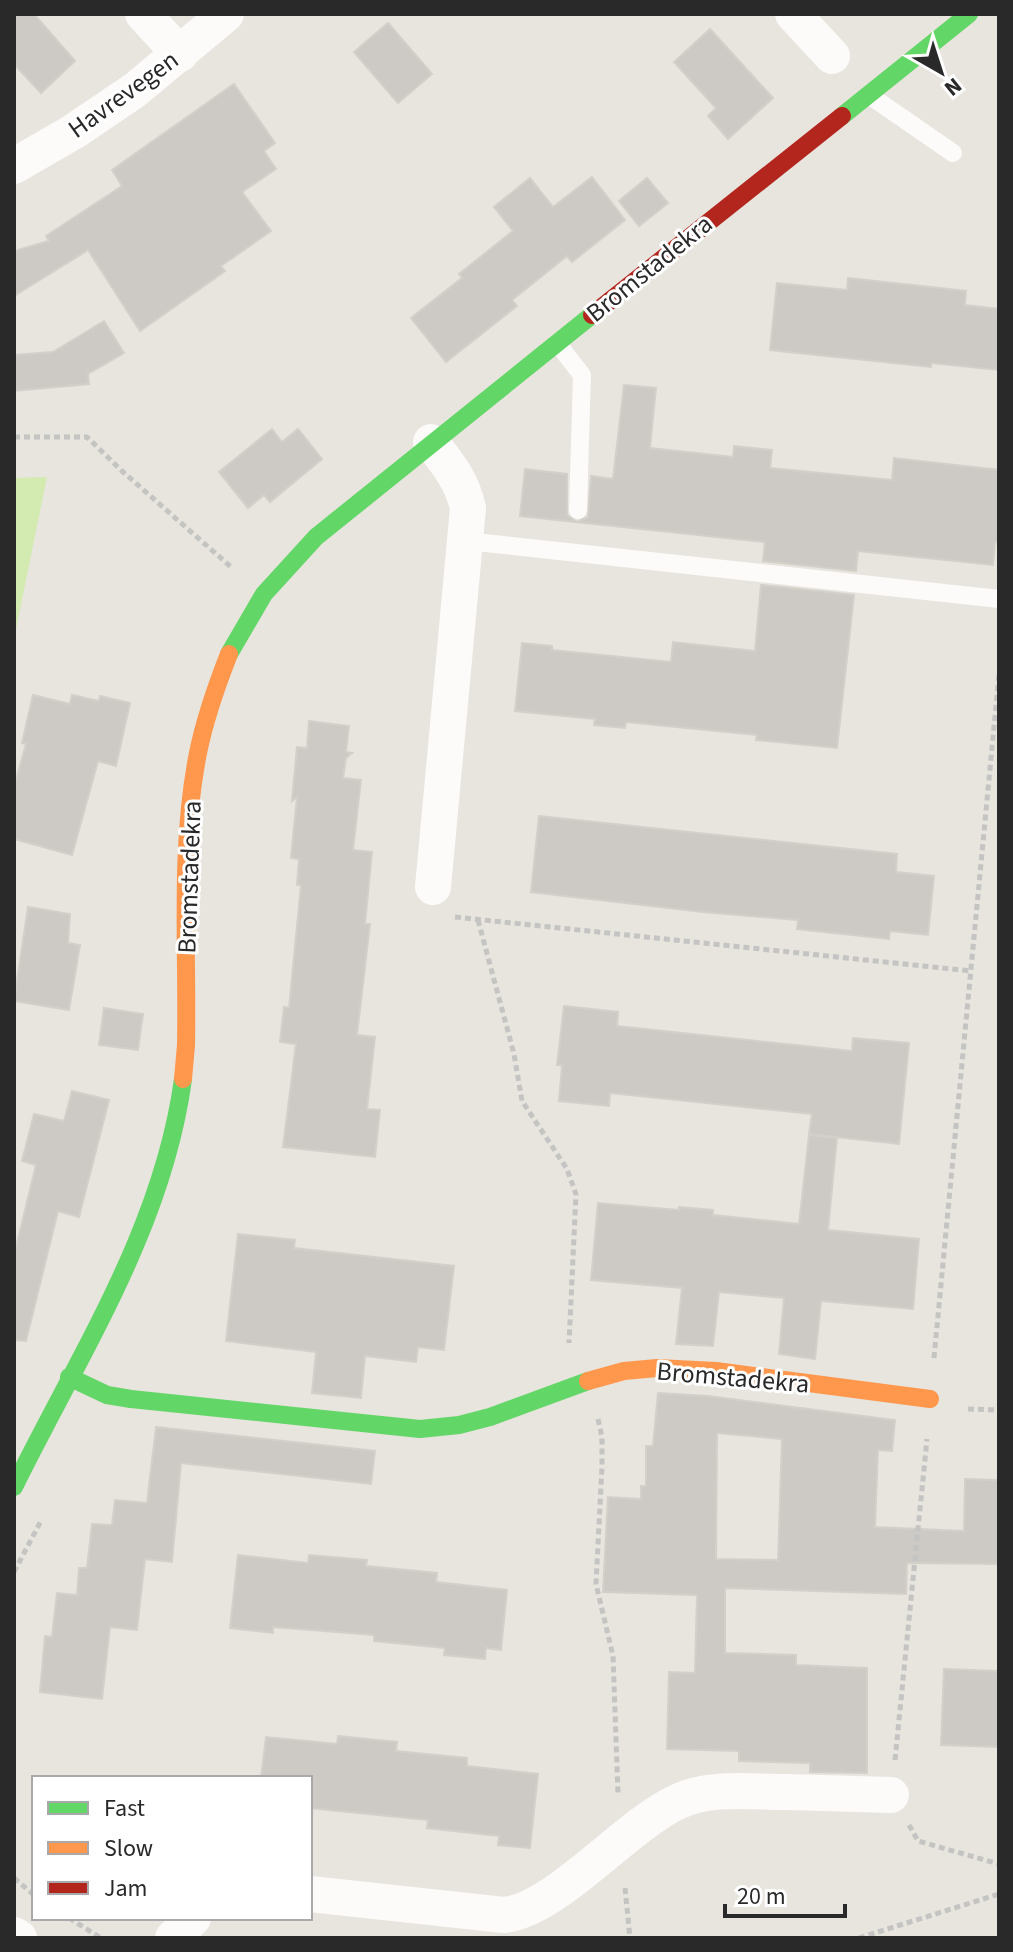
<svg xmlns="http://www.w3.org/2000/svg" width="1013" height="1952" viewBox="0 0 1013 1952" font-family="'Source Sans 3',sans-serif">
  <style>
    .pitch { fill: #d3ebb0 }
    .building { fill: #cdcac5; stroke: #d3d0ca; stroke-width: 2; fill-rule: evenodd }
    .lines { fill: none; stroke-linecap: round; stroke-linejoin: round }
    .path { stroke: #c4c4c3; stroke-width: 5; stroke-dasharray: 6 4; stroke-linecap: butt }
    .lane { stroke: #fcfbfa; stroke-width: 18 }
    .street { stroke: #fcfbfa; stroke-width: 36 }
    .fast { stroke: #63d668; stroke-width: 18 }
    .slow { stroke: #ff974d; stroke-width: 18 }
    .jam { stroke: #b3261e; stroke-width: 18 }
    .labels { text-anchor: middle; stroke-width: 6; stroke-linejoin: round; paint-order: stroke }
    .street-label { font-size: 26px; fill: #292929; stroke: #fff }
  </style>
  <rect width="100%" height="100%" fill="#e8e4de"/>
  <!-- pitch -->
  <polygon class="pitch" points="47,477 14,639 14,478"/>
  <!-- building -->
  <g class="building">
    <polygon points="14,14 34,14 75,61 41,93 14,64"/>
    <polygon points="388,23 432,74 398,103 354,52"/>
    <polygon points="710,29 773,98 728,139 708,116 716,108 674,62"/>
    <polygon points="234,84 275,143 264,151 276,169 242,192 271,231 221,266 225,271 140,331 88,250 14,296 14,251 49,241 46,236 122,186 112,170"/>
    <polygon points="592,177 625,220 572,262 567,256 512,300 517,306 446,362 411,318 462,278 459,274 513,231 494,207 530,178 553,207"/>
    <polygon points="647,178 668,203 639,226 619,201"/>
    <polygon points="848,278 966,291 965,305 999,309 999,370 931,363 931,367 770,350 777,283 847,290"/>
    <polygon points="104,321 124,353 88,374 89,384 14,391 14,355 53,352"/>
    <polygon points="624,385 656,388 650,448 733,457 734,446 772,450 770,468 892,480 894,458 999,470 999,542 995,542 993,565 858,551 856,571 763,561 765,542 520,516 525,469 567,474 567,515 577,522 588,517 591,476 613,479"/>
    <polygon points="272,429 282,442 298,429 322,459 270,502 264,495 248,508 219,472"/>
    <polygon points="761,585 854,595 837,748 756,740 757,735 626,722 625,728 594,725 595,719 515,711 522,643 552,646 552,650 671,662 673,642 755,651"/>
    <polygon points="33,695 70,704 72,695 99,701 100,696 130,703 116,766 98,761 72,855 14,839 14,787 26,744 22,743"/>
    <polygon points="309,721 349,726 346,752 352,753 346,758 343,778 361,780 353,850 372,852 365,924 370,924 357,1035 375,1037 367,1109 380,1110 375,1157 283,1147 296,1044 280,1042 284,1007 289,1008 301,885 297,885 299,859 291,858 297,797 292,801 297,747 307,748"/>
    <polygon points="539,816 897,854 896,872 934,876 928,935 890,931 889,939 797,929 798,920 703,912 531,892"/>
    <polygon points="28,907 70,914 68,943 80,945 69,1010 14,1001"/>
    <polygon points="564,1006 618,1012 617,1026 852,1051 853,1038 909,1043 899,1144 809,1134 812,1114 610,1093 609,1106 559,1101 562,1065 557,1065"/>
    <polygon points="104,1008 143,1014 138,1050 99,1045"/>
    <polygon points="72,1091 109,1100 79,1217 58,1211 26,1341 14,1340 14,1255 36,1165 22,1161 34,1114 64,1121"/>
    <polygon points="809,1135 837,1138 828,1230 919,1239 913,1309 821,1301 815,1359 779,1354 784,1298 719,1292 713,1346 676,1344 682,1288 591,1280 598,1203 679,1210 679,1207 713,1210 713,1215 799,1224"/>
    <polygon points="238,1234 295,1240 294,1248 454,1266 444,1350 418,1347 416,1362 365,1356 361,1398 312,1393 316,1352 226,1341"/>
    <path d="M658,1393L708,1396L895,1420L892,1451L878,1450L875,1527L964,1531L965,1479L999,1480V1564L907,1563L906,1594L725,1588V1653L796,1655V1665L867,1668V1773L810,1772V1763L739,1761V1751L667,1749L669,1672L695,1673L697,1595L603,1592L608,1497L641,1499V1486H646V1446H653ZM717,1433L782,1439L778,1560L716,1559Z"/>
    <polygon points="156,1427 375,1451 371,1484 181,1463 172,1562 145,1559 137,1630 110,1627 102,1699 40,1692 45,1636 52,1637 57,1593 77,1595 79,1568 87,1568 92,1524 112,1525 115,1500 147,1503"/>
    <polygon points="238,1555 308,1563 309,1555 367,1560 366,1566 437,1573 436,1582 507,1590 501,1650 486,1648 485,1659 444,1655 445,1648 374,1641 374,1635 273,1627 273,1633 230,1628"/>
    <polygon points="944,1669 999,1671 999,1747 941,1745"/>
    <polygon points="338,1736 397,1742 396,1751 467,1758 467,1766 538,1774 530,1848 498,1845 499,1836 427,1828 428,1820 310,1808 310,1778 261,1778 266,1737 337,1744"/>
  </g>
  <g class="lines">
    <!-- path -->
    <g class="path">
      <polyline points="14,437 87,437 122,471 231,567"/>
      <polyline points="455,917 971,971"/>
      <polyline points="478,920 514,1054 522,1101 567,1169 576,1194 569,1343"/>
      <polyline points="934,1358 999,674"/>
      <polyline points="968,1409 999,1410"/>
      <polyline points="598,1419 602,1437 602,1466 596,1584 613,1656 618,1794"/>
      <polyline points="14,1572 42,1519"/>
      <polyline points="895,1760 927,1439"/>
      <polyline points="909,1825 918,1841 999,1864"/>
      <polyline points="14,1878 34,1895"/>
      <polyline points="625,1888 630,1938"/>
      <polyline points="69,1918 101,1938"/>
      <polyline points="859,1938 999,1894"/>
    </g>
    <!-- lane -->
    <g class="lane">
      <polyline points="869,95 953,153"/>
      <polyline points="557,343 582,375 578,510"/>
      <polyline points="467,541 999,599"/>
    </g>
    <!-- street -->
    <g class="street">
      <polyline points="143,14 180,54"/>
      <polyline points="793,14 832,56"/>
      <polyline points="14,166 73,132 135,90 226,14"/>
      <path d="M431,442C448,464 462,481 468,508L433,887"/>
      <path d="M310,1894L504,1915C556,1910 624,1827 677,1802C710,1786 751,1792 786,1792C821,1793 856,1794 891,1795"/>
      <polyline points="14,1935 19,1938"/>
      <polyline points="173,1938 193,1918"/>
    </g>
    <!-- fast -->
    <g class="fast">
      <polyline points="842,116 969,14"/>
      <polyline points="229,654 264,594 316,537 592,315"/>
      <polyline points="69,1377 107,1395 131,1399 420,1429 459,1425 490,1417 588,1381"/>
      <path d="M14,1487C79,1355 163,1228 183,1079"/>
    </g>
    <!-- slow -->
    <g class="slow">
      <path d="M183,1079L186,1045C188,949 179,848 198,753C205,718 216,687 229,654"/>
      <polyline points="588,1381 624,1371 657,1368 716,1371 930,1399"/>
    </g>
    <!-- jam -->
    <polyline class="jam" points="592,315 842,116"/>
  </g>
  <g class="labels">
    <!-- street labels -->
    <g class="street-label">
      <text transform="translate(123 94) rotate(-36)" y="9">Havrevegen</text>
      <text transform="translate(649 268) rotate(-39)" y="9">Bromstadekra</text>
      <text transform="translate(189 877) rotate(-88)" y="9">Bromstadekra</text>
      <text transform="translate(733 1377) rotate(5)" y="9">Bromstadekra</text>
    </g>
  </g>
  <!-- border -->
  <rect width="1013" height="1952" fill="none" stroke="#292929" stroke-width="32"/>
  <!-- legend -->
  <rect x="32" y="1776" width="280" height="144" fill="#ffffff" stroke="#a9a9a9" stroke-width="2"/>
  <rect x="48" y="1802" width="40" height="12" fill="#63d668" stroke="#a9a9a9" stroke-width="2"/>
  <text x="104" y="1816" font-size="24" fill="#292929">Fast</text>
  <rect x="48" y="1842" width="40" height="12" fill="#ff974d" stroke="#a9a9a9" stroke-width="2"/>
  <text x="104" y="1856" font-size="24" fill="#292929">Slow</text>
  <rect x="48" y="1882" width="40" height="12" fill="#b3261e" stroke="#a9a9a9" stroke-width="2"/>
  <text x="104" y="1896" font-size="24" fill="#292929">Jam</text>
  <!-- north arrow -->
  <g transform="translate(941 72) rotate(141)" stroke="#ffffff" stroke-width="6" paint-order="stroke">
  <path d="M0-6L14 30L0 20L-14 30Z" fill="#292929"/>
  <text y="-12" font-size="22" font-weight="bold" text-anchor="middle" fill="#292929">N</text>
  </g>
  <!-- scale -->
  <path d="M725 1904v12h120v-12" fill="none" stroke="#292929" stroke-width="4"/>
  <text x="737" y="1904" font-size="24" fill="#292929" stroke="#ffffff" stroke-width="6" paint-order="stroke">20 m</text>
</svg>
